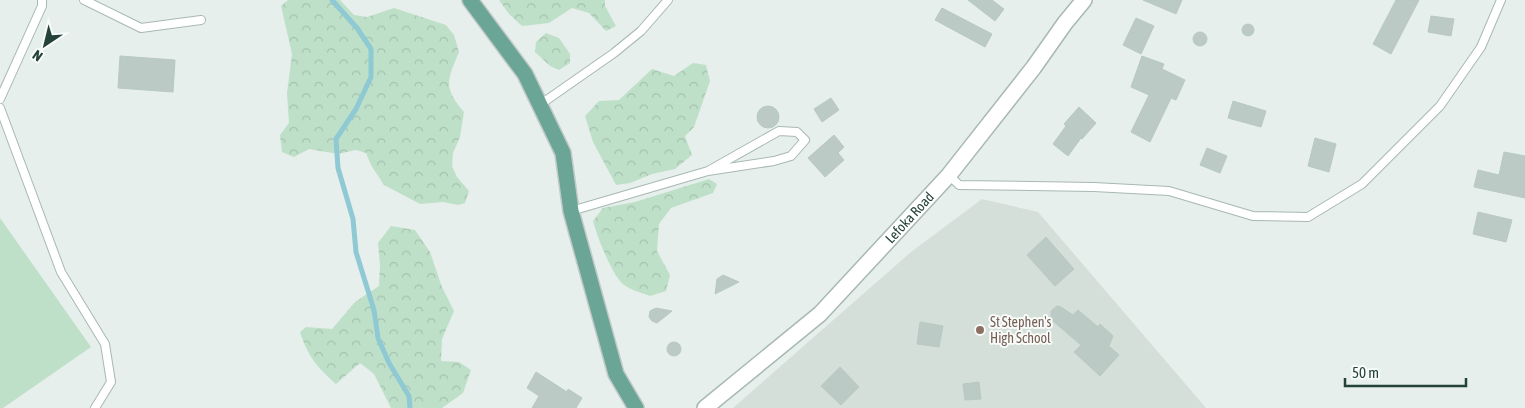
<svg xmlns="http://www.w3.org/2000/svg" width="1525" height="408" viewBox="0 0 1525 408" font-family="'Asap Condensed',sans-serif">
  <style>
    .built { fill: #d4dfda }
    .forest { fill: url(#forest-crowns) }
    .garden { fill: #bfe0c8 }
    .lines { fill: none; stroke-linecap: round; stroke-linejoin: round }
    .stream { stroke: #8ec9d4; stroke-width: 5 }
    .building { fill: #bbcac4; stroke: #b8c9c2 }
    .lane-casing { stroke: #a8b8b2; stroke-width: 10 }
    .street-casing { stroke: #a8b8b2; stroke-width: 18 }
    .primary-casing { stroke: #c2cac8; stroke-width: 18 }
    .lane { stroke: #fff; stroke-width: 8 }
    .street { stroke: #fff; stroke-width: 15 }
    .primary { stroke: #6aa596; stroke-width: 15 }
    .education-dot { fill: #8d6e63; stroke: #f7fbf9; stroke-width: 2 }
    .labels { text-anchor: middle; stroke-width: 4; stroke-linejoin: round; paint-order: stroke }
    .street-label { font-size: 14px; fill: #24423a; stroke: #f7fbf9 }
    .education-label { font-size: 14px; fill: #785e54; stroke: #f7fbf9; text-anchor: start }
  </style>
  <defs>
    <pattern id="forest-crowns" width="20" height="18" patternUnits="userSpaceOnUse" patternTransform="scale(1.25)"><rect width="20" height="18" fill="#bfe0c8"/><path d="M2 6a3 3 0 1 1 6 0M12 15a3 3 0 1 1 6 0" fill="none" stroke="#a4c1ad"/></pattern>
  </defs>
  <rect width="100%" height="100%" fill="#e6efeb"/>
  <!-- built -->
  <polygon class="built" points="982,199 1038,212 1206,408 733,408 911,252"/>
  <!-- forest -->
  <g class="forest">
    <path d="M288,0H340L354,15L367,17L394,8L446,25L454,35L459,52C447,81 443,87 464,112L460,137L453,153L452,166L457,177L469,191L465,203L458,205L443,202L420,204L384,185L371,165L366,153L356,150L338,154L309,149L294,157L282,152L280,135L289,123L287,93L292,54L281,6Z"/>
    <polygon points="499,0 605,0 605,6 616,26 606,31 589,13 572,8 549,23 522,26 509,14"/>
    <polygon points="546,33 559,38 570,54 570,63 559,70 550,66 535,52 536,42"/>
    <polygon points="693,63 706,65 710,81 694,127 685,136 692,155 675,169 652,174 630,183 616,185 593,142 585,116 599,101 619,100 652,69 674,76"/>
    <path d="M709,179L717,184L713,193L671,208L659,224L657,251L670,275L666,291L650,296C642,293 631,290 624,285C612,276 597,236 593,221L603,208L635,202Z"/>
    <path d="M391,226L415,230L430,252L442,287L454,311L442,339L441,361L459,362L471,370L463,393L442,408H391L374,374L360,363L336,384C317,367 308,357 300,332L306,327L332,329L355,302L379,286L380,265L378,243Z"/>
  </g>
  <!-- garden -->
  <polygon class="garden" points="0,218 91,347 3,408 0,408"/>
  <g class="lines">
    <!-- stream -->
    <polyline class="stream" points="332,0 357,28 371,49 371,77 356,109 336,139 338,168 353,219 356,252 374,310 378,338 389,363 409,396 410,408"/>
  </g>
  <!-- building -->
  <g class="building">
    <polygon points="968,0 992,0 1004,9 995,21"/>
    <polygon points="1143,0 1182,0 1176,14"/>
    <polygon points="1396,0 1419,0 1391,54 1373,44"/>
    <polygon points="942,8 992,34 985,47 935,20"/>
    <polygon points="1431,16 1454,19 1451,36 1428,32"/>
    <polygon points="1136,18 1154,26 1141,54 1123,45"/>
    <circle cx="1248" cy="30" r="6"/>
    <circle cx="1200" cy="39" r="7"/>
    <polygon points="120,56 175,60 173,92 118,88"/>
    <polygon points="1142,56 1164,64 1162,69 1185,80 1176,100 1171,98 1150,142 1131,132 1149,95 1131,87"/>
    <polygon points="831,98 839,110 822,122 814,109"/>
    <polygon points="1233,101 1266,111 1261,127 1228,118"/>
    <circle cx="768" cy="117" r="11"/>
    <polygon points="1079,107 1096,123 1082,139 1081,138 1068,156 1053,144 1066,126 1064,124"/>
    <polygon points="834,135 844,147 838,153 844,160 825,177 808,158"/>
    <polygon points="1315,138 1336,144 1329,172 1308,166"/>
    <polygon points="1207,148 1227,156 1220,173 1200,165"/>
    <polygon points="1504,152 1525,156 1525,198 1474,187 1478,170 1499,175"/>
    <polygon points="1478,212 1512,220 1506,242 1473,234"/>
    <polygon points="1046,237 1074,269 1055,286 1027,255"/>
    <polygon points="723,275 739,282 715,294 717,279"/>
    <polygon points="1057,306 1061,307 1073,315 1078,310 1098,327 1100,324 1113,336 1109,346 1119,355 1100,376 1074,352 1081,345 1053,321 1051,317 1051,311"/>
    <polygon points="656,308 672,311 657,323 652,321 649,317 650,311"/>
    <polygon points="920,322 943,326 939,347 917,344"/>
    <circle cx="674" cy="349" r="7"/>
    <polygon points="840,367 859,387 841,405 821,386"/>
    <polygon points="536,372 567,392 568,389 582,398 576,408 532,408 539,396 527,388"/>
    <polygon points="979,382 981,399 965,400 963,384"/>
  </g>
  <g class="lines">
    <defs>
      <g id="lane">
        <polyline points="84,0 141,28 201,20"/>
        <polyline points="0,99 42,6 42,0"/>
        <polyline points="541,104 614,53 641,31 668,0"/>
        <polyline points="0,108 61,272 105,344 111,382 95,408"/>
        <polyline points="949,175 959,185 1094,187 1169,191 1253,216 1308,217 1362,184 1440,106 1481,47 1501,0"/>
        <polyline points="571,211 708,171 774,161 791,156 805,140 797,132 779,131 708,171"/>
      </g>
      <g id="street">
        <path id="s1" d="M705,408L820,314L949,175L1034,67L1065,23L1084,0"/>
      </g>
      <polyline id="primary" points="470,0 525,74 563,153 571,211 616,374 636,408"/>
    </defs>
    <!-- lane casing -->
    <use href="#lane" class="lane-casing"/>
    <!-- street casing -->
    <use href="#street" class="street-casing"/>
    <!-- primary casing -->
    <use href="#primary" class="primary-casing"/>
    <!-- lane -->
    <use href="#lane" class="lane"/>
    <!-- street -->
    <use href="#street" class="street"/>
    <!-- primary -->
    <use href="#primary" class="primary"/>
  </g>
  <!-- markers -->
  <circle class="education-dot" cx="980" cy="330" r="5"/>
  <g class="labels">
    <!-- street labels -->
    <g class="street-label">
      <text dy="5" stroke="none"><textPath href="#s1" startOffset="280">Lefoka Road</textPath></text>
    </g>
    <!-- education labels -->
    <g class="education-label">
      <text x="990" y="327">St Stephen's<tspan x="990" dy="16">High School</tspan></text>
    </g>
  </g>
  <!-- north arrow -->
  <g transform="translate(45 45) rotate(215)" stroke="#f7fbf9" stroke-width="4" paint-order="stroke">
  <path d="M0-4L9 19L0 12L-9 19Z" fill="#24423a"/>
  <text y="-8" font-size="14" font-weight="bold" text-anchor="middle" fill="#24423a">N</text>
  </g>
  <!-- scale -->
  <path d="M1345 378v8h121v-8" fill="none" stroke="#24423a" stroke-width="2.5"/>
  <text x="1352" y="378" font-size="15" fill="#24423a" stroke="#f7fbf9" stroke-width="4" paint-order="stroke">50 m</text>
</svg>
